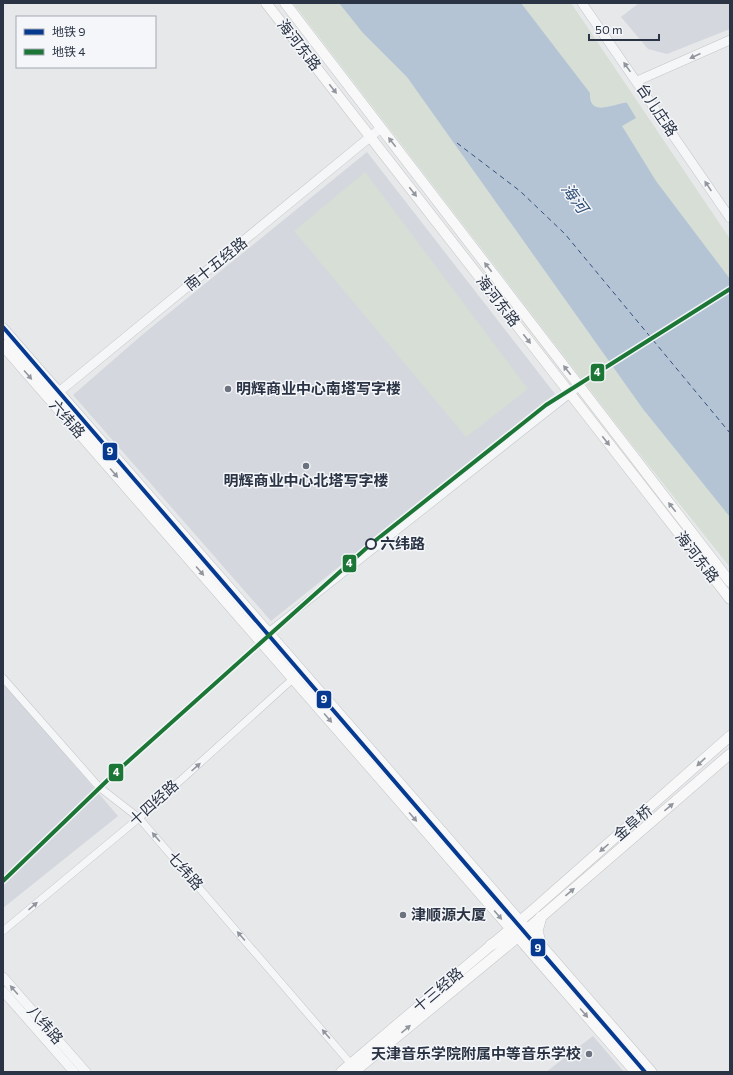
<svg xmlns="http://www.w3.org/2000/svg" width="733" height="1075" viewBox="0 0 733 1075" font-family="Commissioner,'Noto Sans SC',sans-serif">
  <style>
    .built { fill: #d4d7dd }
    .green { fill: #d6ded6 }
    .water { fill: #b4c4d5 }
    .lines { fill: none; stroke-linecap: round; stroke-linejoin: round }
    .ferry { stroke: #34527a; stroke-width: 1; stroke-dasharray: 5 4; stroke-linecap: butt }
    .minor-casing { stroke: #c4c6c8; stroke-width: 8 }
    .tertiary-casing { stroke: #c4c6c8; stroke-width: 10 }
    .secondary-casing { stroke: #c4c6c8; stroke-width: 11 }
    .primary-casing { stroke: #c2c5c8; stroke-width: 12 }
    .minor { stroke: #f5f6f7; stroke-width: 7 }
    .tertiary { stroke: #f5f6f7; stroke-width: 9 }
    .secondary { stroke: #f8f8f8; stroke-width: 10 }
    .primary { stroke: #f8f8f8; stroke-width: 11 }
    .metro-1-casing { stroke: #f4f6f9; stroke-width: 7 }
    .metro-2-casing { stroke: #f4f6f9; stroke-width: 7 }
    .metro-1 { stroke: #063a91; stroke-width: 4 }
    .metro-2 { stroke: #1c7736; stroke-width: 4 }
    .oneway { fill: #90959e }
    .oneway2 { fill: #92969e }
    .poi-dot { fill: #6c737f; stroke: #f4f6f9; stroke-width: 1.5 }
    .stop-dot { fill: #f4f6f9; stroke: #2b3445; stroke-width: 2 }
    .labels { text-anchor: middle; stroke-width: 3; stroke-linejoin: round; paint-order: stroke }
    .street-label { font-size: 15px; fill: #2b3445; stroke: #f4f6f9 }
    .poi-label { font-size: 15px; font-weight: bold; fill: #2b3445; stroke: #f4f6f9; text-anchor: start }
    .stop-label { font-size: 15px; font-weight: bold; fill: #2b3445; stroke: #f4f6f9; text-anchor: start }
    .water-label { font-size: 16px; font-style: italic; fill: #34527a; stroke: #f4f6f9 }
    .line-badge { stroke: #f4f6f9; stroke-width: 1.5 }
    .badge-label { font-size: 11px; text-anchor: middle; font-weight: bold; fill: #fff }
  </style>
  <rect width="100%" height="100%" fill="#e6e8ea"/>
  <!-- built -->
  <g class="built">
    <polygon points="639,3 730,3 730,29 667,54 648,49 621,17"/>
    <polygon points="367,152 555,394 271,621 73,395 142,335"/>
    <polygon points="3,682 118,816 3,908"/>
    <polygon points="593,1036 624,1072 546,1072"/>
  </g>
  <!-- green -->
  <g class="green">
    <polygon points="293,3 571,3 730,239 730,567 634,447"/>
    <polygon points="365,172 528,389 466,437 294,231"/>
  </g>
  <!-- water -->
  <path class="water" d="M339,3H521L590,93C588,120 620,101 627,103L636,118L622,126L656,181L730,279V517L643,409L407,77L363,33Z"/>
  <g class="lines">
    <!-- ferry -->
    <polyline class="ferry" points="457,143 520,191 565,234 730,433"/>
    <defs>
      <g id="minor">
        <polyline points="266,634 580,386"/>
        <polyline points="3,678 99,787 139,818 351,1064"/>
        <polyline points="3,931 139,818 296,676"/>
      </g>
      <g id="tertiary">
        <polyline points="582,3 730,218"/>
        <polyline points="637,81 730,40"/>
        <polyline points="54,396 381,128"/>
        <polyline points="3,977 86,1072"/>
        <polyline points="3,991 74,1072"/>
      </g>
      <g id="secondary">
        <polyline points="266,3 730,599"/>
        <polyline points="285,3 730,582"/>
        <polyline points="341,1072 534,909 730,736"/>
        <polyline points="354,1072 518,937 730,754"/>
      </g>
      <g id="primary">
        <polyline points="3,329 651,1072"/>
        <polyline points="3,345 636,1072"/>
        <polyline points="540,942 537,931 541,917"/>
        <polyline points="491,945 506,937 522,936"/>
      </g>
    </defs>
    <!-- minor casing -->
    <use href="#minor" class="minor-casing"/>
    <!-- tertiary casing -->
    <use href="#tertiary" class="tertiary-casing"/>
    <!-- secondary casing -->
    <use href="#secondary" class="secondary-casing"/>
    <!-- primary casing -->
    <use href="#primary" class="primary-casing"/>
    <!-- minor -->
    <use href="#minor" class="minor"/>
    <!-- tertiary -->
    <use href="#tertiary" class="tertiary"/>
    <!-- secondary -->
    <use href="#secondary" class="secondary"/>
    <!-- primary -->
    <use href="#primary" class="primary"/>
    <defs>
      <polyline id="metro-1" points="3,327 645,1072"/>
      <polyline id="metro-2" points="3,881 114,774 371,544 546,405 730,289"/>
    </defs>
    <!-- metro-1 casing -->
    <use href="#metro-1" class="metro-1-casing"/>
    <!-- metro-2 casing -->
    <use href="#metro-2" class="metro-2-casing"/>
    <!-- metro-1 -->
    <use href="#metro-1" class="metro-1"/>
    <!-- metro-2 -->
    <use href="#metro-2" class="metro-2"/>
  </g>
  <!-- one-way arrows -->
  <defs><path id="oneway-solid" d="M-6-.8H1V-3.2L6.5 0L1 3.2V.8H-6Z"/></defs>
  <g class="oneway">
    <use href="#oneway-solid" transform="translate(695 56) rotate(155)"/>
    <use href="#oneway-solid" transform="translate(627 67) rotate(-125)"/>
    <use href="#oneway-solid" transform="translate(708 186) rotate(-124)"/>
    <use href="#oneway-solid" transform="translate(196 767) rotate(-42)"/>
    <use href="#oneway-solid" transform="translate(156 837) rotate(-131)"/>
    <use href="#oneway-solid" transform="translate(33 906) rotate(-40)"/>
    <use href="#oneway-solid" transform="translate(241 936) rotate(-131)"/>
    <use href="#oneway-solid" transform="translate(14 990) rotate(-131)"/>
    <use href="#oneway-solid" transform="translate(326 1034) rotate(-131)"/>
  </g>
  <g class="oneway2">
    <use href="#oneway-solid" transform="translate(333 89) rotate(52)"/>
    <use href="#oneway-solid" transform="translate(392 142) rotate(-128)"/>
    <use href="#oneway-solid" transform="translate(413 192) rotate(52)"/>
    <use href="#oneway-solid" transform="translate(488 267) rotate(-128)"/>
    <use href="#oneway-solid" transform="translate(527 339) rotate(52)"/>
    <use href="#oneway-solid" transform="translate(567 370) rotate(-128)"/>
    <use href="#oneway-solid" transform="translate(28 375) rotate(49)"/>
    <use href="#oneway-solid" transform="translate(606 441) rotate(52)"/>
    <use href="#oneway-solid" transform="translate(114 473) rotate(49)"/>
    <use href="#oneway-solid" transform="translate(672 507) rotate(-128)"/>
    <use href="#oneway-solid" transform="translate(200 571) rotate(49)"/>
    <use href="#oneway-solid" transform="translate(328 718) rotate(49)"/>
    <use href="#oneway-solid" transform="translate(701 762) rotate(137)"/>
    <use href="#oneway-solid" transform="translate(669 807) rotate(-40)"/>
    <use href="#oneway-solid" transform="translate(413 817) rotate(49)"/>
    <use href="#oneway-solid" transform="translate(604 848) rotate(139)"/>
    <use href="#oneway-solid" transform="translate(570 892) rotate(-40)"/>
    <use href="#oneway-solid" transform="translate(498 915) rotate(49)"/>
    <use href="#oneway-solid" transform="translate(584 1013) rotate(49)"/>
    <use href="#oneway-solid" transform="translate(406 1029) rotate(-40)"/>
  </g>
  <!-- markers -->
  <g class="poi-dot">
    <circle cx="228" cy="389" r="4"/>
    <circle cx="306" cy="466" r="4"/>
    <circle cx="403" cy="915" r="4"/>
    <circle cx="589" cy="1054" r="4"/>
  </g>
  <circle class="stop-dot" cx="371" cy="544" r="5"/>
  <g class="labels">
    <!-- street labels -->
    <g class="street-label">
      <text transform="translate(299 45) rotate(52)" y="5">海河东路</text>
      <text transform="translate(657 110) rotate(56)" y="5">台儿庄路</text>
      <text transform="translate(216 264) rotate(-39)" y="5">南十五经路</text>
      <text transform="translate(498 301) rotate(52)" y="5">海河东路</text>
      <text transform="translate(67 419) rotate(49)" y="5">六纬路</text>
      <text transform="translate(697 557) rotate(52)" y="5">海河东路</text>
      <text transform="translate(154 803) rotate(-42)" y="5">十四经路</text>
      <text transform="translate(633 823) rotate(-41)" y="5">金阜桥</text>
      <text transform="translate(185 871) rotate(49)" y="5">七纬路</text>
      <text transform="translate(438 990) rotate(-40)" y="5">十三经路</text>
      <text transform="translate(45 1025) rotate(49)" y="5">八纬路</text>
    </g>
    <!-- poi labels -->
    <g class="poi-label">
      <text x="236" y="394">明辉商业中心南塔写字楼</text>
      <text x="306" y="486" text-anchor="middle">明辉商业中心北塔写字楼</text>
      <text x="411" y="920">津顺源大厦</text>
      <text x="581" y="1059" text-anchor="end">天津音乐学院附属中等音乐学校</text>
    </g>
    <!-- stop labels -->
    <g class="stop-label">
      <text x="380" y="549">六纬路</text>
    </g>
    <!-- water labels -->
    <g class="water-label">
      <text transform="translate(575 198) rotate(54)" y="6">海河</text>
    </g>
  </g>
  <g class="line-badge">
    <rect x="590" y="363" width="15" height="19" rx="4" fill="#1c7736"/>
    <rect x="102" y="442" width="16" height="19" rx="4" fill="#063a91"/>
    <rect x="342" y="554" width="15" height="19" rx="4" fill="#1c7736"/>
    <rect x="316" y="690" width="16" height="19" rx="4" fill="#063a91"/>
    <rect x="108" y="763" width="16" height="19" rx="4" fill="#1c7736"/>
    <rect x="530" y="938" width="16" height="19" rx="4" fill="#063a91"/>
  </g>
  <g class="badge-label">
    <text x="597" y="376">4</text>
    <text x="110" y="455">9</text>
    <text x="349" y="567">4</text>
    <text x="324" y="703">9</text>
    <text x="116" y="776">4</text>
    <text x="538" y="952">9</text>
  </g>
  <!-- border -->
  <rect width="733" height="1075" fill="none" stroke="#2b3445" stroke-width="8"/>
  <!-- legend -->
  <rect x="16" y="16" width="140" height="52" fill="#f4f6f9" stroke="#a4a8b1"/>
  <rect x="24" y="29" width="20" height="6" fill="#063a91" stroke="#a4a8b1"/>
  <text x="52" y="36" font-size="12" fill="#2b3445">地铁 9</text>
  <rect x="24" y="49" width="20" height="6" fill="#1c7736" stroke="#a4a8b1"/>
  <text x="52" y="56" font-size="12" fill="#2b3445">地铁 4</text>
  <!-- scale -->
  <path d="M589 34v6h70v-6" fill="none" stroke="#2b3445" stroke-width="2"/>
  <text x="595" y="34" font-size="12" fill="#2b3445" stroke="#f4f6f9" stroke-width="3" paint-order="stroke">50 m</text>
</svg>
